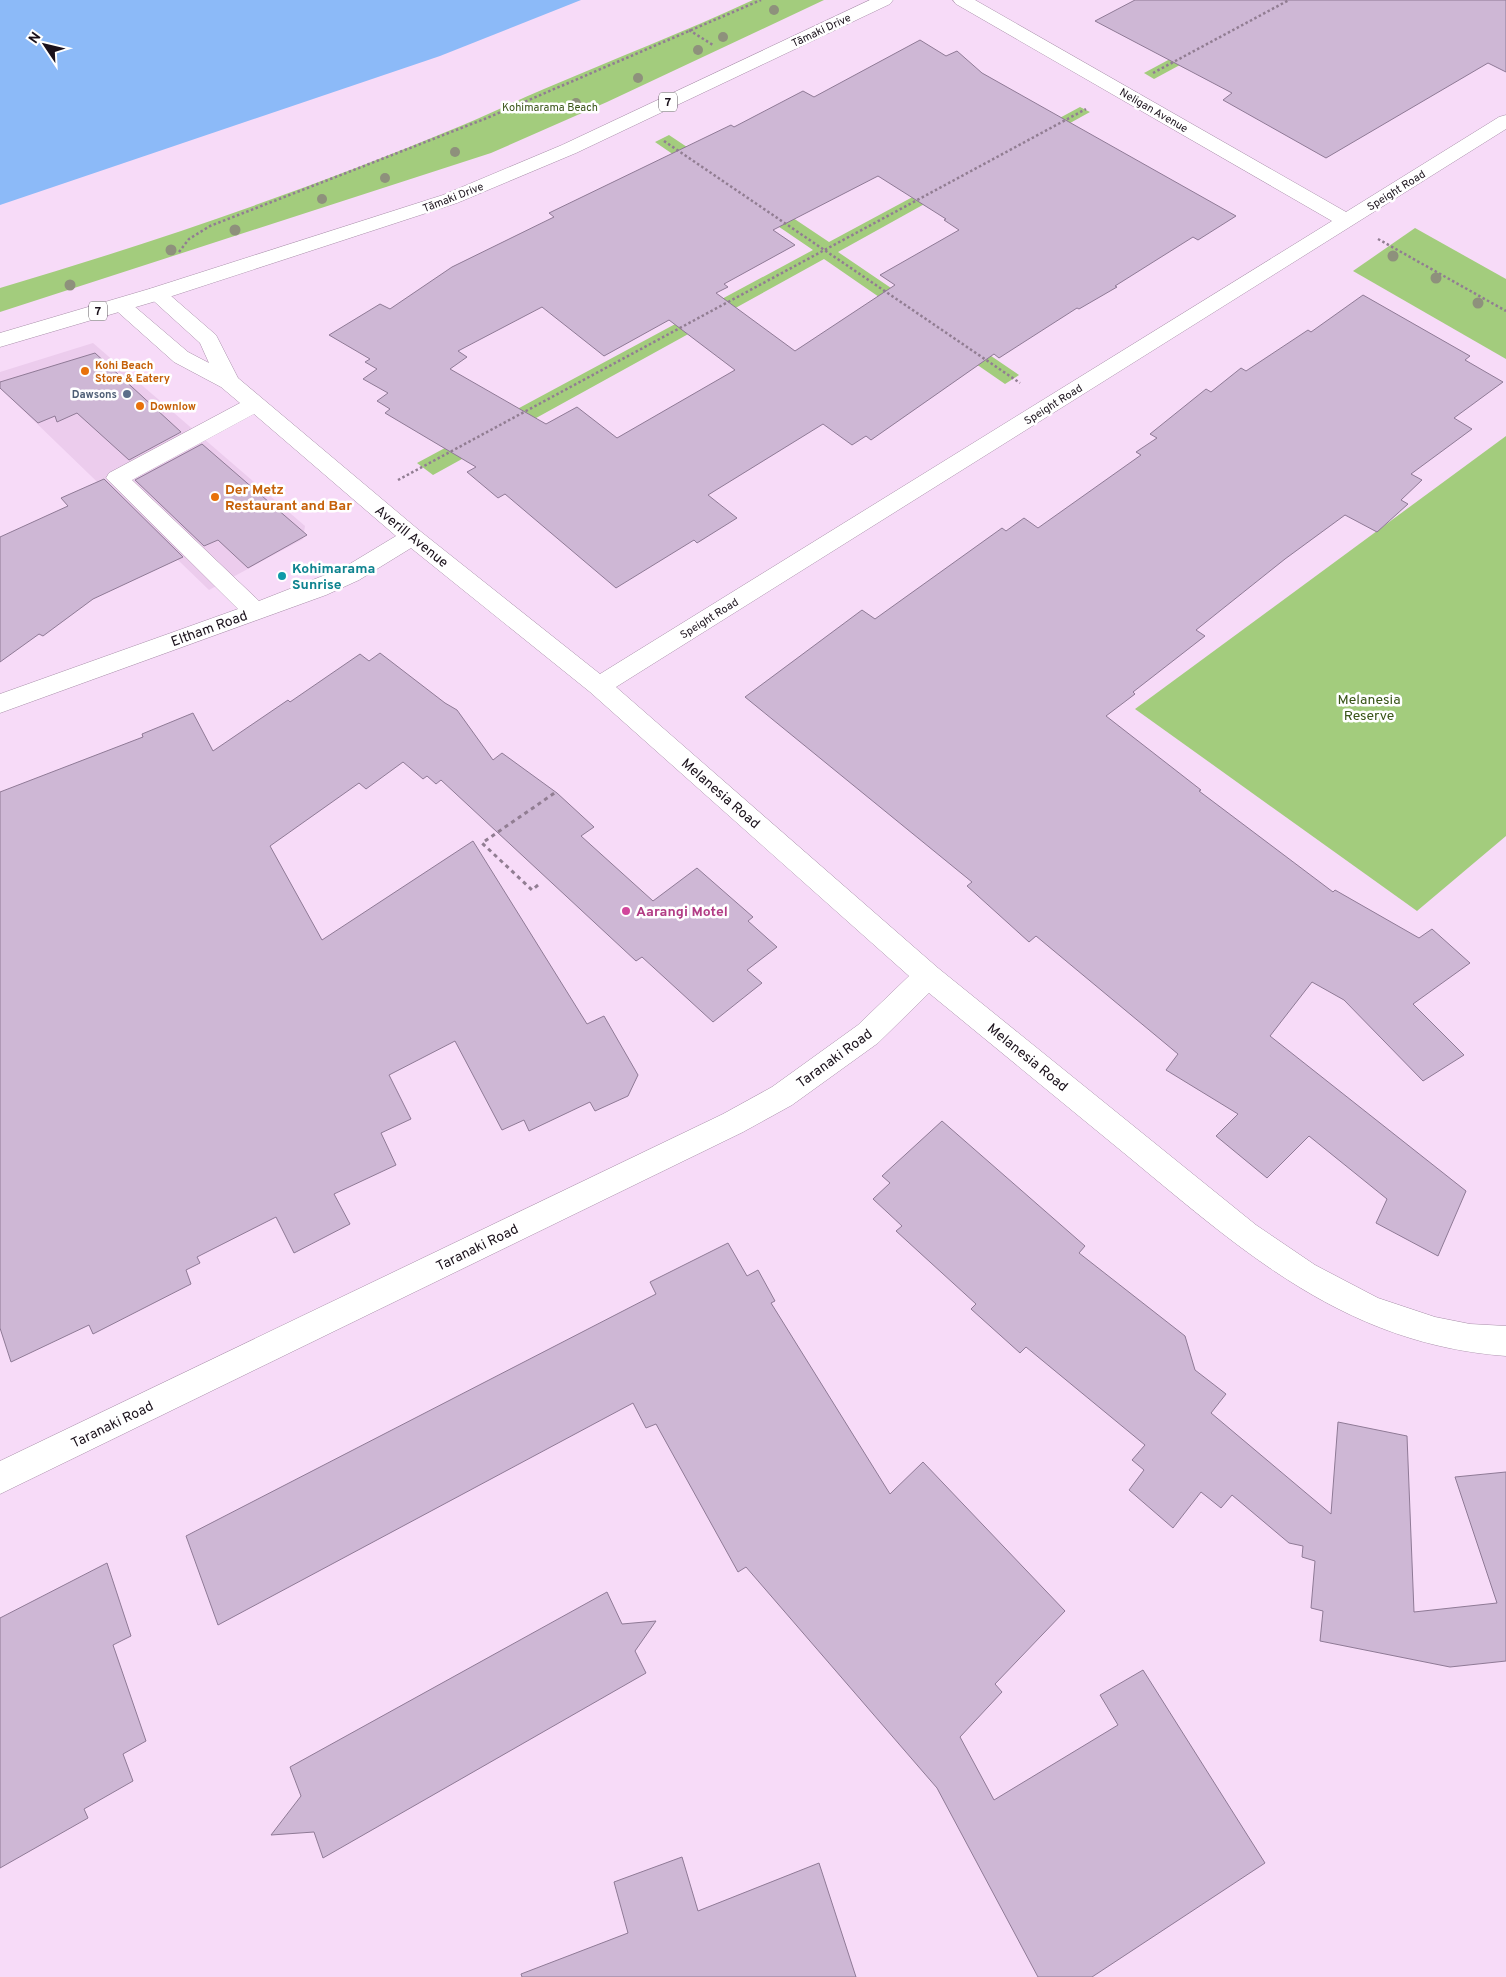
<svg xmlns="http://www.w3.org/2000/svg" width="1506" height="1977" viewBox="0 0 1506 1977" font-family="Overpass,sans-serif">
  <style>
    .built { fill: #eccced }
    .green { fill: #a3cc7d }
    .water { fill: #8cbaf8 }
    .building { fill: #ceb7d5; stroke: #8f7a96; fill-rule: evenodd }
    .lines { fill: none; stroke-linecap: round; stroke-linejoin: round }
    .minor-casing { stroke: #a990aa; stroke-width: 1 }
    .major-casing { stroke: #a990aa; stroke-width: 1 }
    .path-far1 { stroke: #917d92; stroke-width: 2.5; stroke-dasharray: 2.5 2.5; stroke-linecap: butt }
    .path { stroke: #917d92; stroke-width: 3; stroke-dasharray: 4 4; stroke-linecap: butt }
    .minor { fill: #fff; fill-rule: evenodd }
    .major { fill: #fff; fill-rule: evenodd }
    .tree { fill: #8e917c }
    .food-dot { fill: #e8710a; stroke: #fff; stroke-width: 2 }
    .service-dot { fill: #5c6f8a; stroke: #fff; stroke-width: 2 }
    .culture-dot { fill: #0f9aa8; stroke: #fff; stroke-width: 2 }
    .hotel-dot { fill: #d1479c; stroke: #fff; stroke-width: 2 }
    .labels { text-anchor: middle; stroke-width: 5; stroke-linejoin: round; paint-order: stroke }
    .far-street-label { font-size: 11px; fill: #1a111b; stroke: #fff }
    .far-park-label { font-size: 11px; fill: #385417; stroke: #fff }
    .far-food-label { font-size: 11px; font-weight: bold; fill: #c56008; stroke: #fff; text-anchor: start }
    .far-service-label { font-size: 11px; font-weight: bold; fill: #4e5e75; stroke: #fff; text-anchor: end }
    .shield { fill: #fff; stroke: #5f585f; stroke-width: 1 }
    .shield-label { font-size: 12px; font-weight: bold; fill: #1a111b }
    .food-label { font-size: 14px; font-weight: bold; fill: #c56008; stroke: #fff; text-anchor: start }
    .street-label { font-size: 14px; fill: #1a111b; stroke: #fff }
    .culture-label { font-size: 14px; font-weight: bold; fill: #0d838f; stroke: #fff; text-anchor: start }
    .park-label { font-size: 14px; fill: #385417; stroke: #fff }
    .hotel-label { font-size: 14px; font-weight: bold; fill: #b23c85; stroke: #fff; text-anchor: start }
  </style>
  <rect width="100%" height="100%" fill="#f7dbf8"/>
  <!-- built -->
  <polygon class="built" points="93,343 305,526 303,539 209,590 0,388 0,372"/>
  <!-- green -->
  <g class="green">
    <path d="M753,0H824L607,102L491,153L0,312V288C156,242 312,188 463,125C490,114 517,100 544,89C614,59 684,32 753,0Z"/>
    <polygon points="1280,0 1300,0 1154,79 1144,73"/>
    <polygon points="1080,107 1090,112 838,252 1019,375 1005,384 824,259 433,475 417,463 813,250 655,142 669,135 829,242"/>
    <polygon points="1415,228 1506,279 1506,359 1353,271"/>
    <polygon points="1506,436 1506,836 1417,911 1135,709"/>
  </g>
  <!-- water -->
  <polygon class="water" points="0,0 581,0 440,56 0,205"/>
  <!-- building -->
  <g class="building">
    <polygon points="1135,0 1506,0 1506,72 1488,63 1326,158 1223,100 1232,93 1095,21"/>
    <path d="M920,40L946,56L957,51L982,73L1236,216L1198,240L1193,237L1115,286L1117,287L1079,309L1077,308L999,358L994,354L871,440L866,436L852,445L823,424L708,495L737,518L697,543L694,540L616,588L505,494L498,498L467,472L476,467L385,413L390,409L377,401L388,393L363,379L377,369L365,362L370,359L329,335L380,304L390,309L452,267L554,217L549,213L731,125L734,127L803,91L814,97ZM878,176L946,219L944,220L959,230L880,275L895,285L795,351L716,293L728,287L724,284L795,245L773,230ZM542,307L604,356L669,320L735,370L617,438L577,407L546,424L450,369L467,357L458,351Z"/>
    <polygon points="1363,295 1470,356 1465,360 1503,382 1454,418 1472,429 1411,474 1422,480 1401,500 1408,504 1377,532 1345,515 1285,559 1196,630 1205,636 1133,692 1135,694 1106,716 1201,790 1199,791 1333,892 1335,890 1419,938 1432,929 1470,963 1413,1004 1464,1055 1423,1081 1344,1000 1312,982 1270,1036 1466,1191 1438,1256 1376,1223 1387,1199 1309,1136 1267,1178 1216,1136 1238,1114 1166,1070 1178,1054 1036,936 1029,942 967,886 972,882 745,697 862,610 875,619 1002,528 1006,531 1024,518 1038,528 1141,455 1136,452 1157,438 1150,434 1206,389 1211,392 1241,368 1246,371 1308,330 1311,332"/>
    <polygon points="95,353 181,432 129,460 77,413 57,422 55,416 38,423 0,388 0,382"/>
    <polygon points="202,444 307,535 248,568 218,540 204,546 135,480"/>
    <polygon points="104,479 183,557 93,599 43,636 39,634 0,662 0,537 68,506 61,498"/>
    <polygon points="380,653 445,703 457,710 493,760 502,753 557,793 594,827 581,836 653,901 697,868 753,917 748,921 777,947 747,970 762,983 713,1022 642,957 636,961 441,780 436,784 427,776 423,779 403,762 366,789 359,783 270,846 322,940 473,841 587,1024 604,1016 638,1075 628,1096 595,1111 590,1102 529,1131 524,1120 502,1130 455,1041 389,1075 411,1119 381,1133 396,1165 334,1194 350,1224 294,1253 276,1217 197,1257 200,1263 186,1270 191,1284 93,1334 89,1325 11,1362 0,1328 0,792 143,737 142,734 193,713 213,751 288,700 290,702 360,654 369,661"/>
    <polygon points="942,1121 1085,1246 1079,1253 1185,1336 1195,1370 1226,1394 1211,1413 1331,1514 1338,1422 1407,1436 1414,1612 1497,1603 1455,1477 1506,1472 1506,1661 1450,1667 1320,1641 1323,1611 1311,1608 1315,1561 1302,1557 1303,1546 1289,1543 1232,1495 1221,1508 1201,1492 1173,1528 1129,1490 1144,1470 1132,1460 1145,1445 1026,1347 1020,1353 971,1309 976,1304 896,1231 902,1226 873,1199 890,1183 882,1176"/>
    <polygon points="728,1243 747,1276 758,1270 775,1301 771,1303 890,1494 923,1462 1065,1611 995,1684 1002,1692 960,1737 994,1800 1118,1725 1100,1695 1143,1670 1265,1863 1092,1977 1038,1977 937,1788 746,1567 738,1572 656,1424 646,1428 633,1403 218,1625 186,1536 656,1294 650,1282"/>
    <polygon points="107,1563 131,1636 113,1645 146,1741 123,1754 133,1781 84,1809 88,1818 0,1868 0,1618"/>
    <polygon points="607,1592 622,1624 656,1621 635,1651 646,1673 323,1858 314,1832 271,1835 301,1796 290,1767"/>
    <polygon points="682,1857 698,1911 819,1863 856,1977 522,1977 521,1974 628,1933 614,1882"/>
  </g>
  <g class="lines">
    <defs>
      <path id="minor" d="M953,0H975L1346,212L1499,117L1506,115V129L616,687L938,968L1256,1225L1315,1265L1378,1298L1435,1317L1470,1324L1506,1326V1356C1347,1344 1247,1255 1130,1158C1063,1103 996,1048 929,993L878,1043L792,1105L743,1132L0,1494V1461L723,1114L772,1087L858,1025L909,976L590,692L411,548L359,580L326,595L0,713V694L238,609L106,478L109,473L240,403L221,387L174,362L110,305L113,300L120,299L127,300L188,352L209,363L200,343L146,294L149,289L156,288L163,289L216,335L238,378L420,531L600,674L1332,221L956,4ZM254,414L396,536L343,568L259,601L132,480Z"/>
      <polygon id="major" points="870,0 893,0 890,4 576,153 457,203 163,299 0,347 0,333 149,289 443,195 562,145"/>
    </defs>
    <!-- minor casing -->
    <use href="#minor" class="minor-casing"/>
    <!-- major casing -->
    <use href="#major" class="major-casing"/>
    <!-- path-far1 -->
    <g class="path-far1">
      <polyline points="689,30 713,45"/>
      <polyline points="1153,73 1289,0"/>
      <polyline points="664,141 1020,383"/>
      <polyline points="1378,239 1506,311"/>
      <polyline points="179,252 189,239 210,226 487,118 761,0"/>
      <polyline points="398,480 1086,109"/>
    </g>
    <!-- path -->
    <polyline class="path" points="538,885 532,890 482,843 556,792"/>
    <!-- minor -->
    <use href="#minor" class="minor"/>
    <!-- major -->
    <use href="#major" class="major"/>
  </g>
  <!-- trees -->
  <g class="tree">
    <circle cx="774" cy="10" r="5"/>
    <circle cx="723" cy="37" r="5"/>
    <circle cx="698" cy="50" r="5"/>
    <circle cx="638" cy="78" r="5"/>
    <circle cx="576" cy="103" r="5"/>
    <circle cx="455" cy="152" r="5"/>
    <circle cx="385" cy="178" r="5"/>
    <circle cx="322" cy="199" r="5"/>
    <circle cx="235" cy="230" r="5.5"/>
    <circle cx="171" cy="250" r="5.5"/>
    <circle cx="1393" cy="256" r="5.5"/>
    <circle cx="1436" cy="278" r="5.5"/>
    <circle cx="70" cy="285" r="5.5"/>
    <circle cx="1478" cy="303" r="5.5"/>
  </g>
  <!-- markers -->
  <g class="food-dot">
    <circle cx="85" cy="371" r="5"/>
    <circle cx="140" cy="406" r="5"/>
    <circle cx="215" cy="497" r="5"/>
  </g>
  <circle class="service-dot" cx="127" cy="394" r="5"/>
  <circle class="culture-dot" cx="282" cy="576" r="5"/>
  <circle class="hotel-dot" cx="626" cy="911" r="5"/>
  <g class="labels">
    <!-- far-street labels -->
    <g class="far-street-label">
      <text transform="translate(821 30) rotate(-25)" y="4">Tāmaki Drive</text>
      <text transform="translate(1154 110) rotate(30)" y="4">Neligan Avenue</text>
      <text transform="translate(1396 190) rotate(-32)" y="4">Speight Road</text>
      <text transform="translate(453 197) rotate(-21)" y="4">Tāmaki Drive</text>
      <text transform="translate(1053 404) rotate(-32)" y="4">Speight Road</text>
      <text transform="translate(709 618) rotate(-32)" y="4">Speight Road</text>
    </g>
    <!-- far-park labels -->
    <g class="far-park-label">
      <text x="550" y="111">Kohimarama Beach</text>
    </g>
    <!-- far-food labels -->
    <g class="far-food-label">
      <text x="95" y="369">Kohi Beach<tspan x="95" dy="13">Store &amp; Eatery</tspan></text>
      <text x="150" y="410">Downlow</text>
    </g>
    <!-- far-service labels -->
    <g class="far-service-label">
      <text x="117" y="398">Dawsons</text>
    </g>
    <!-- shield labels -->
    <g class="shield">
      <rect x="659" y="92.5" width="18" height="19" rx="4"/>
      <rect x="89" y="301.5" width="18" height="19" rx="4"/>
    </g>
    <g class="shield-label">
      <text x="668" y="106">7</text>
      <text x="98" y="315">7</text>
    </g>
    <!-- food labels -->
    <g class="food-label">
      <text x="225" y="494">Der Metz<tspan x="225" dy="16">Restaurant and Bar</tspan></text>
    </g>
    <!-- street labels -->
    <g class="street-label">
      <text transform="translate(412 536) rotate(39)" y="5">Averill Avenue</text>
      <text transform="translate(209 628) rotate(-20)" y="5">Eltham Road</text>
      <text transform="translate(721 793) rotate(41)" y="5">Melanesia Road</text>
      <text transform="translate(1028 1057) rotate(39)" y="5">Melanesia Road</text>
      <text transform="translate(834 1058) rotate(-36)" y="5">Taranaki Road</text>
      <text transform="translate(477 1247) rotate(-26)" y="5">Taranaki Road</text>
      <text transform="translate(112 1424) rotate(-26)" y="5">Taranaki Road</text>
    </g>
    <!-- culture labels -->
    <g class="culture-label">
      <text x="292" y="573">Kohimarama<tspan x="292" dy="16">Sunrise</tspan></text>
    </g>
    <!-- park labels -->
    <g class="park-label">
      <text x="1369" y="704">Melanesia<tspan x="1369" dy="16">Reserve</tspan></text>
    </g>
    <!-- hotel labels -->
    <g class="hotel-label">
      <text x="636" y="916">Aarangi Motel</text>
    </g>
  </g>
  <!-- north arrow -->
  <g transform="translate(45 45) rotate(305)" stroke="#ffffff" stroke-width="4" paint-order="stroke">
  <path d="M0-4L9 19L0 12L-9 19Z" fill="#1a111b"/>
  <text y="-8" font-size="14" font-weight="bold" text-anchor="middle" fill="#1a111b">N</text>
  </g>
</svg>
